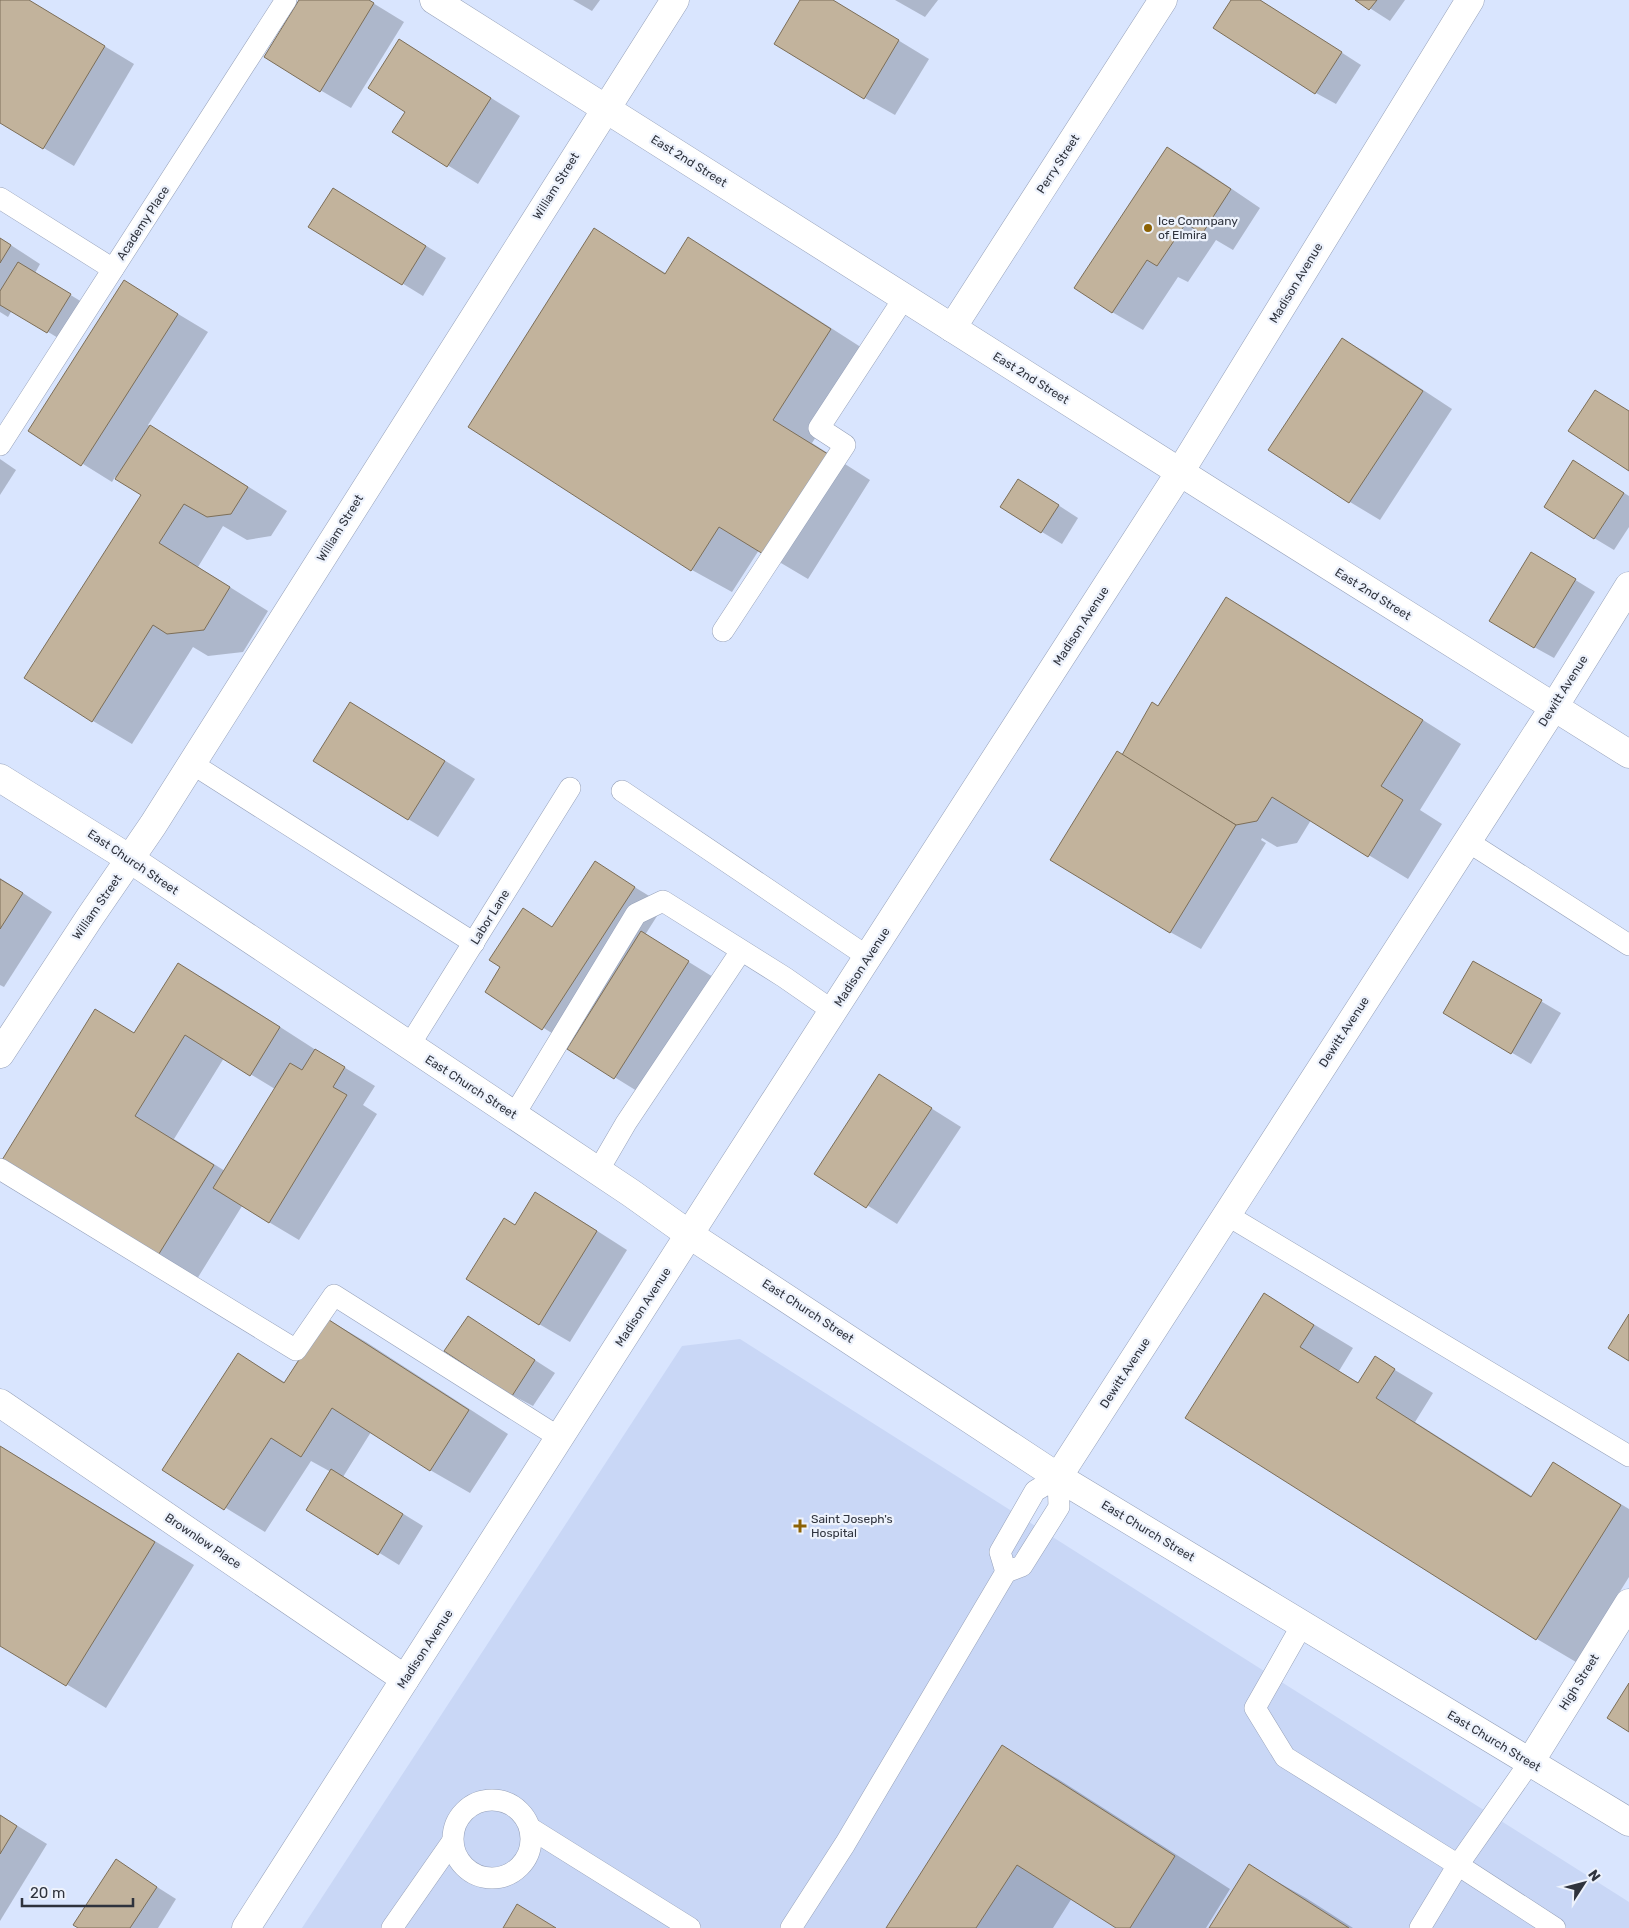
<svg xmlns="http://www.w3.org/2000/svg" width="1629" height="1928" viewBox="0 0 1629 1928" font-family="Rubik,sans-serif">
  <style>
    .built { fill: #c9d7f6 }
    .shadow { fill: #0003; fill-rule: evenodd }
    .building { fill: #c2b39c; stroke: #7c6e58 }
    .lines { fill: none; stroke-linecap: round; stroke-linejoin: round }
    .lane-casing { stroke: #96a1b9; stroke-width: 22 }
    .street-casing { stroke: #96a1b9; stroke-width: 29 }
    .secondary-casing { stroke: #96a1b9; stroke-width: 29 }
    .primary-casing { stroke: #96a1b9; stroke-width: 29 }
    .lane { stroke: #fff; stroke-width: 21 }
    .street { stroke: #fff; stroke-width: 28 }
    .secondary { stroke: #fff; stroke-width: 28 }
    .primary { stroke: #fff; stroke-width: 28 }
    .poi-dot { fill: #8c6205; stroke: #edf2fc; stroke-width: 2 }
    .labels { text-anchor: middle; stroke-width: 4.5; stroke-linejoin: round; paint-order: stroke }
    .street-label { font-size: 12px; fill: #2f333d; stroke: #edf2fc }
    .poi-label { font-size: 12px; fill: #2f333d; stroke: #edf2fc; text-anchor: start }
  </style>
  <rect width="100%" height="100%" fill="#d9e5fe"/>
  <!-- built -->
  <polygon class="built" points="740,1339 1629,1902 1629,1928 302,1928 682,1346"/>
  <!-- shadow -->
  <g class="shadow">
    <polygon points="0,0 28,0 134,64 74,166 0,122"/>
    <polygon points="300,0 368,0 404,22 351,108 320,90"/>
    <polygon points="573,0 600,0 592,11"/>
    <polygon points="802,0 832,0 929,59 895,115 865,98"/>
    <polygon points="895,0 938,0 925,17"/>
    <polygon points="1232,0 1260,0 1361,65 1336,104 1316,93"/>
    <polygon points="1357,0 1405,0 1390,21"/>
    <polygon points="400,41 520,116 478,184 394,132 407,112"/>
    <polygon points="1168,148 1198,166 1260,208 1233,250 1216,240 1188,282 1178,277 1143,330 1112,312"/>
    <polygon points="353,201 446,258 423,296 310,227"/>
    <polygon points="594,230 667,274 688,239 728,262 870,353 812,443 870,480 808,579 759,550 732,592 692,570 469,427"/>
    <polygon points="0,238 40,264 35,273 90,307 68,344 12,310 8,317 0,312"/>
    <polygon points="125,282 208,332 148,425 190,450 287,511 271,536 247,540 223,526 198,567 268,611 243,652 208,656 193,647 132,744 93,721 143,495 115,477 112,482 30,431"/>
    <polygon points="1343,339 1373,357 1452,409 1380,520 1350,502 1270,450"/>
    <polygon points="0,459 16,470 0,495"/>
    <polygon points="1574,462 1629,496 1629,527 1614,550 1594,538"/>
    <polygon points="1038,492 1078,518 1062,544 1042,532"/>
    <polygon points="1551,565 1595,592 1554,658 1534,647"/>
    <polygon points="1226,598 1266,621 1461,744 1420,810 1442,824 1408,879 1311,820 1297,843 1277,847 1262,838 1261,840 1266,843 1201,949 1170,932 1122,756 1159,707"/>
    <polygon points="351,703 475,779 438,837 408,819"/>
    <polygon points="595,863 664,905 645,935 718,980 645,1096 569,1049 571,1045 486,992 502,967 523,910 553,928"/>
    <polygon points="0,878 52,912 4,987 0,985"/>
    <polygon points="1474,962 1561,1013 1531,1064 1444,1013"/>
    <path d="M179,965L218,987L319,1052L375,1086L363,1105L377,1114L299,1240L242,1206L197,1279L157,1256L96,1011L135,1034ZM224,1058L275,1089L225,1171L174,1139Z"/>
    <polygon points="880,1076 961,1127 897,1224 816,1173"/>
    <polygon points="566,1211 627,1250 570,1342 539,1324 515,1226"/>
    <polygon points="1264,1294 1353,1348 1339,1371 1359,1383 1375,1358 1433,1393 1415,1422 1533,1497 1553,1463 1629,1509 1629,1577 1576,1662 1537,1639 1187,1418"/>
    <polygon points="468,1317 555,1373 533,1406 512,1395"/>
    <polygon points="327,1319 366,1342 508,1434 470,1493 430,1470 371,1432 343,1477 423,1526 399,1565 308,1509 331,1472 311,1461 265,1532 164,1470 238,1354 286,1383"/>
    <polygon points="0,1446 194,1565 106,1708 0,1644"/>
    <polygon points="1002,1747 1058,1779 1230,1889 1206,1928 1118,1928 1072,1898 1053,1928 887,1928"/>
    <polygon points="0,1815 47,1844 0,1921"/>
    <polygon points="116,1861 176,1899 158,1928 81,1928"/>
    <polygon points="1250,1866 1306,1898 1353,1928 1210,1928"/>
  </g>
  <!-- building -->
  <g class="building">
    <polygon points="0,0 29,0 105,46 43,149 0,123"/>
    <polygon points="299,0 369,0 374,3 320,92 264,57"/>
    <polygon points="800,0 833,0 899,40 864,99 774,44"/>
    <polygon points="1231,0 1260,0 1342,52 1315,94 1213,28"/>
    <polygon points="1355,0 1377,0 1369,10"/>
    <polygon points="399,39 491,98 447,167 392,132 405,112 368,88"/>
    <polygon points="1167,147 1231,189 1202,234 1186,223 1157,266 1147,260 1112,313 1074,288"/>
    <polygon points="333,188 426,246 402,285 308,227"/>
    <polygon points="594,228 665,274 688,237 831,329 773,420 831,456 768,557 719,527 691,571 468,427"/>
    <polygon points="0,238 11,245 0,263"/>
    <polygon points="18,262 71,294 47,333 0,305 0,291"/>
    <polygon points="124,280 178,314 81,466 28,431"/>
    <polygon points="1342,338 1423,391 1349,503 1268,450"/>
    <polygon points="1595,390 1629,411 1629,471 1568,431"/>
    <polygon points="150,425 248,487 231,514 207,517 184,504 159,543 230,587 204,630 167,634 153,625 92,722 24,678 141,495 115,479"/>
    <polygon points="1573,460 1624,493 1594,539 1544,507"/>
    <polygon points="1018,479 1059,505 1041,533 1000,507"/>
    <polygon points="1531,552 1576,579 1534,648 1489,621"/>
    <polygon points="1226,597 1423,720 1381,786 1403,800 1368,857 1272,797 1257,821 1236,825 1122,755 1152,702 1158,706"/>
    <polygon points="350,702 445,761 408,820 313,761"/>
    <polygon points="1117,751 1236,825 1170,933 1050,860"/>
    <polygon points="595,861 635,887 542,1030 485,992 500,967 489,960 523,908 552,927"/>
    <polygon points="0,879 23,893 0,929"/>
    <polygon points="641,931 689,961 614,1079 567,1049"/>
    <polygon points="1473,961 1542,1000 1511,1054 1443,1013"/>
    <polygon points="178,963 280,1027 250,1076 185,1035 135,1116 214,1165 157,1257 2,1160 95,1009 134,1033"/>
    <polygon points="315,1049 345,1067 333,1087 347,1095 269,1223 213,1188 290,1063 302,1070"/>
    <polygon points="879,1074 932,1108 866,1208 814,1174"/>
    <polygon points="535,1192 597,1231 539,1325 466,1279 504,1218 515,1225"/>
    <polygon points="1264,1293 1314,1325 1300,1347 1358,1383 1375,1356 1395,1369 1376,1398 1531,1497 1553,1462 1621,1505 1536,1640 1185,1418"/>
    <polygon points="1629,1314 1629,1361 1608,1348"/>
    <polygon points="468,1316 535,1360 512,1396 444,1351"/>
    <polygon points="326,1318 469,1410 430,1471 332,1408 301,1457 271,1438 224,1510 162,1470 238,1353 284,1383"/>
    <polygon points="0,1446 155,1542 66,1686 0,1646"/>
    <polygon points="331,1469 403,1514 378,1555 306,1510"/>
    <polygon points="1629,1683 1629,1732 1607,1718"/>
    <polygon points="1002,1745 1175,1856 1130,1928 1116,1928 1017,1865 976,1928 886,1928"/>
    <polygon points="0,1815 17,1826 0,1854"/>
    <polygon points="116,1859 157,1887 130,1928 78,1928 73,1925"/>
    <polygon points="1249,1864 1349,1928 1209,1928"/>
    <polygon points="517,1904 556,1928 503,1928"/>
  </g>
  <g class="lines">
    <defs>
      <g id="lane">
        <polyline points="0,198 113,269"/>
        <polyline points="0,445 286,0"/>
        <polyline points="723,631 845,445 819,428 904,298"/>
        <polyline points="191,763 474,943"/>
        <polyline points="622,791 868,957"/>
        <polyline points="1467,841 1629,945"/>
        <polyline points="409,1046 570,788"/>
        <polyline points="514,1115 636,914 663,901 784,977 833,1011"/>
        <polyline points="0,1169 296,1350 334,1295 560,1438"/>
        <polyline points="598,1171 626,1123 741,951"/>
        <polyline points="1227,1215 1629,1456"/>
        <polygon points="1058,1477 1059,1507 1022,1566 1006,1572 1000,1552 1035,1491"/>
        <polyline points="1302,1625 1255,1708 1285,1757 1458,1865 1530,1762"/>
        <circle cx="492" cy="1839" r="39"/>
        <polyline points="530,1828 690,1928"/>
        <polyline points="392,1928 452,1842"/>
        <polyline points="791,1928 845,1844 1006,1572"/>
        <polyline points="1420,1928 1458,1865 1555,1928"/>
      </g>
      <g id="street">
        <polyline points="434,0 1213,493 1629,754"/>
        <polyline points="952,328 1163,0"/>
        <polyline points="0,1054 90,917 153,825 675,0"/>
        <polyline points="0,1403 405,1679"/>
        <polyline points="1058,1477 1554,707 1629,586"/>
        <polyline points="1530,1762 1629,1603"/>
      </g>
      <polyline id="secondary" points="246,1928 724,1180 1180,472 1470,0"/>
      <polyline id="primary" points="0,778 130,859 631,1193 690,1235 1058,1477 1629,1822"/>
    </defs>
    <!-- lane casing -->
    <use href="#lane" class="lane-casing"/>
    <!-- street casing -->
    <use href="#street" class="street-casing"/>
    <!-- secondary casing -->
    <use href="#secondary" class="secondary-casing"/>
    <!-- primary casing -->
    <use href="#primary" class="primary-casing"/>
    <!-- lane -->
    <use href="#lane" class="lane"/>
    <!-- street -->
    <use href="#street" class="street"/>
    <!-- secondary -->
    <use href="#secondary" class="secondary"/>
    <!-- primary -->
    <use href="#primary" class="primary"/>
  </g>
  <!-- markers -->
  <g class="poi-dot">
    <circle cx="1148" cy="228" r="5"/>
    <path d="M797.5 1518.5h5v5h5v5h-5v5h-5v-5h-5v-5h5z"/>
  </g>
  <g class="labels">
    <!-- street labels -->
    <g class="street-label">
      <text transform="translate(689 161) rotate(32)" y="4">East 2nd Street</text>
      <text transform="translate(1058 164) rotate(-57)" y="4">Perry Street</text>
      <text transform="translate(556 186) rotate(-58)" y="4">William Street</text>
      <text transform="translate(143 223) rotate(-57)" y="4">Academy Place</text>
      <text transform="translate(1296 283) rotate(-59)" y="4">Madison Avenue</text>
      <text transform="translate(1031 378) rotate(32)" y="4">East 2nd Street</text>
      <text transform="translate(340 528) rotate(-58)" y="4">William Street</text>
      <text transform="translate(1373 594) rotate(32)" y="4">East 2nd Street</text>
      <text transform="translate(1081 626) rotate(-57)" y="4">Madison Avenue</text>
      <text transform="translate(1563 691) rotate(-58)" y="4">Dewitt Avenue</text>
      <text transform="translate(133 862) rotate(34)" y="4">East Church Street</text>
      <text transform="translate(97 907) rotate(-55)" y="4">William Street</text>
      <text transform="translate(490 917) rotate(-58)" y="4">Labor Lane</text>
      <text transform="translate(862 967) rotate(-57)" y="4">Madison Avenue</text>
      <text transform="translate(1344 1032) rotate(-57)" y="4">Dewitt Avenue</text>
      <text transform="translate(471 1087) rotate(33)" y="4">East Church Street</text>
      <text transform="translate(643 1307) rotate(-57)" y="4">Madison Avenue</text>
      <text transform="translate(808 1311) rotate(33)" y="4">East Church Street</text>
      <text transform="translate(1125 1373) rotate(-57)" y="4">Dewitt Avenue</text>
      <text transform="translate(1148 1531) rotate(31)" y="4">East Church Street</text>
      <text transform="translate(203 1541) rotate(34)" y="4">Brownlow Place</text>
      <text transform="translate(425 1649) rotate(-57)" y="4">Madison Avenue</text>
      <text transform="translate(1579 1682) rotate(-58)" y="4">High Street</text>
      <text transform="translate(1494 1741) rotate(31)" y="4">East Church Street</text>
    </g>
    <!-- poi labels -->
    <g class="poi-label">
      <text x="1158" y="225">Ice Comnpany<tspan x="1158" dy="14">of Elmira</tspan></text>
      <text x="811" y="1523">Saint Joseph's<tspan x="811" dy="14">Hospital</tspan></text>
    </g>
  </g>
  <!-- north arrow -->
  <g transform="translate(1584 1883) rotate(54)" stroke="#edf2fc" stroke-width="4" paint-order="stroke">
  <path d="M0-4L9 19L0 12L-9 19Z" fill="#2f333d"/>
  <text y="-8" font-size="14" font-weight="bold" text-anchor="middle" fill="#2f333d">N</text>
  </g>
  <!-- scale -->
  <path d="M22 1898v8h111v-8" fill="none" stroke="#2f333d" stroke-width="2.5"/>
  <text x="30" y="1898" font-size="15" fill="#2f333d" stroke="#edf2fc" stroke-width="4" paint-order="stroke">20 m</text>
</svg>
